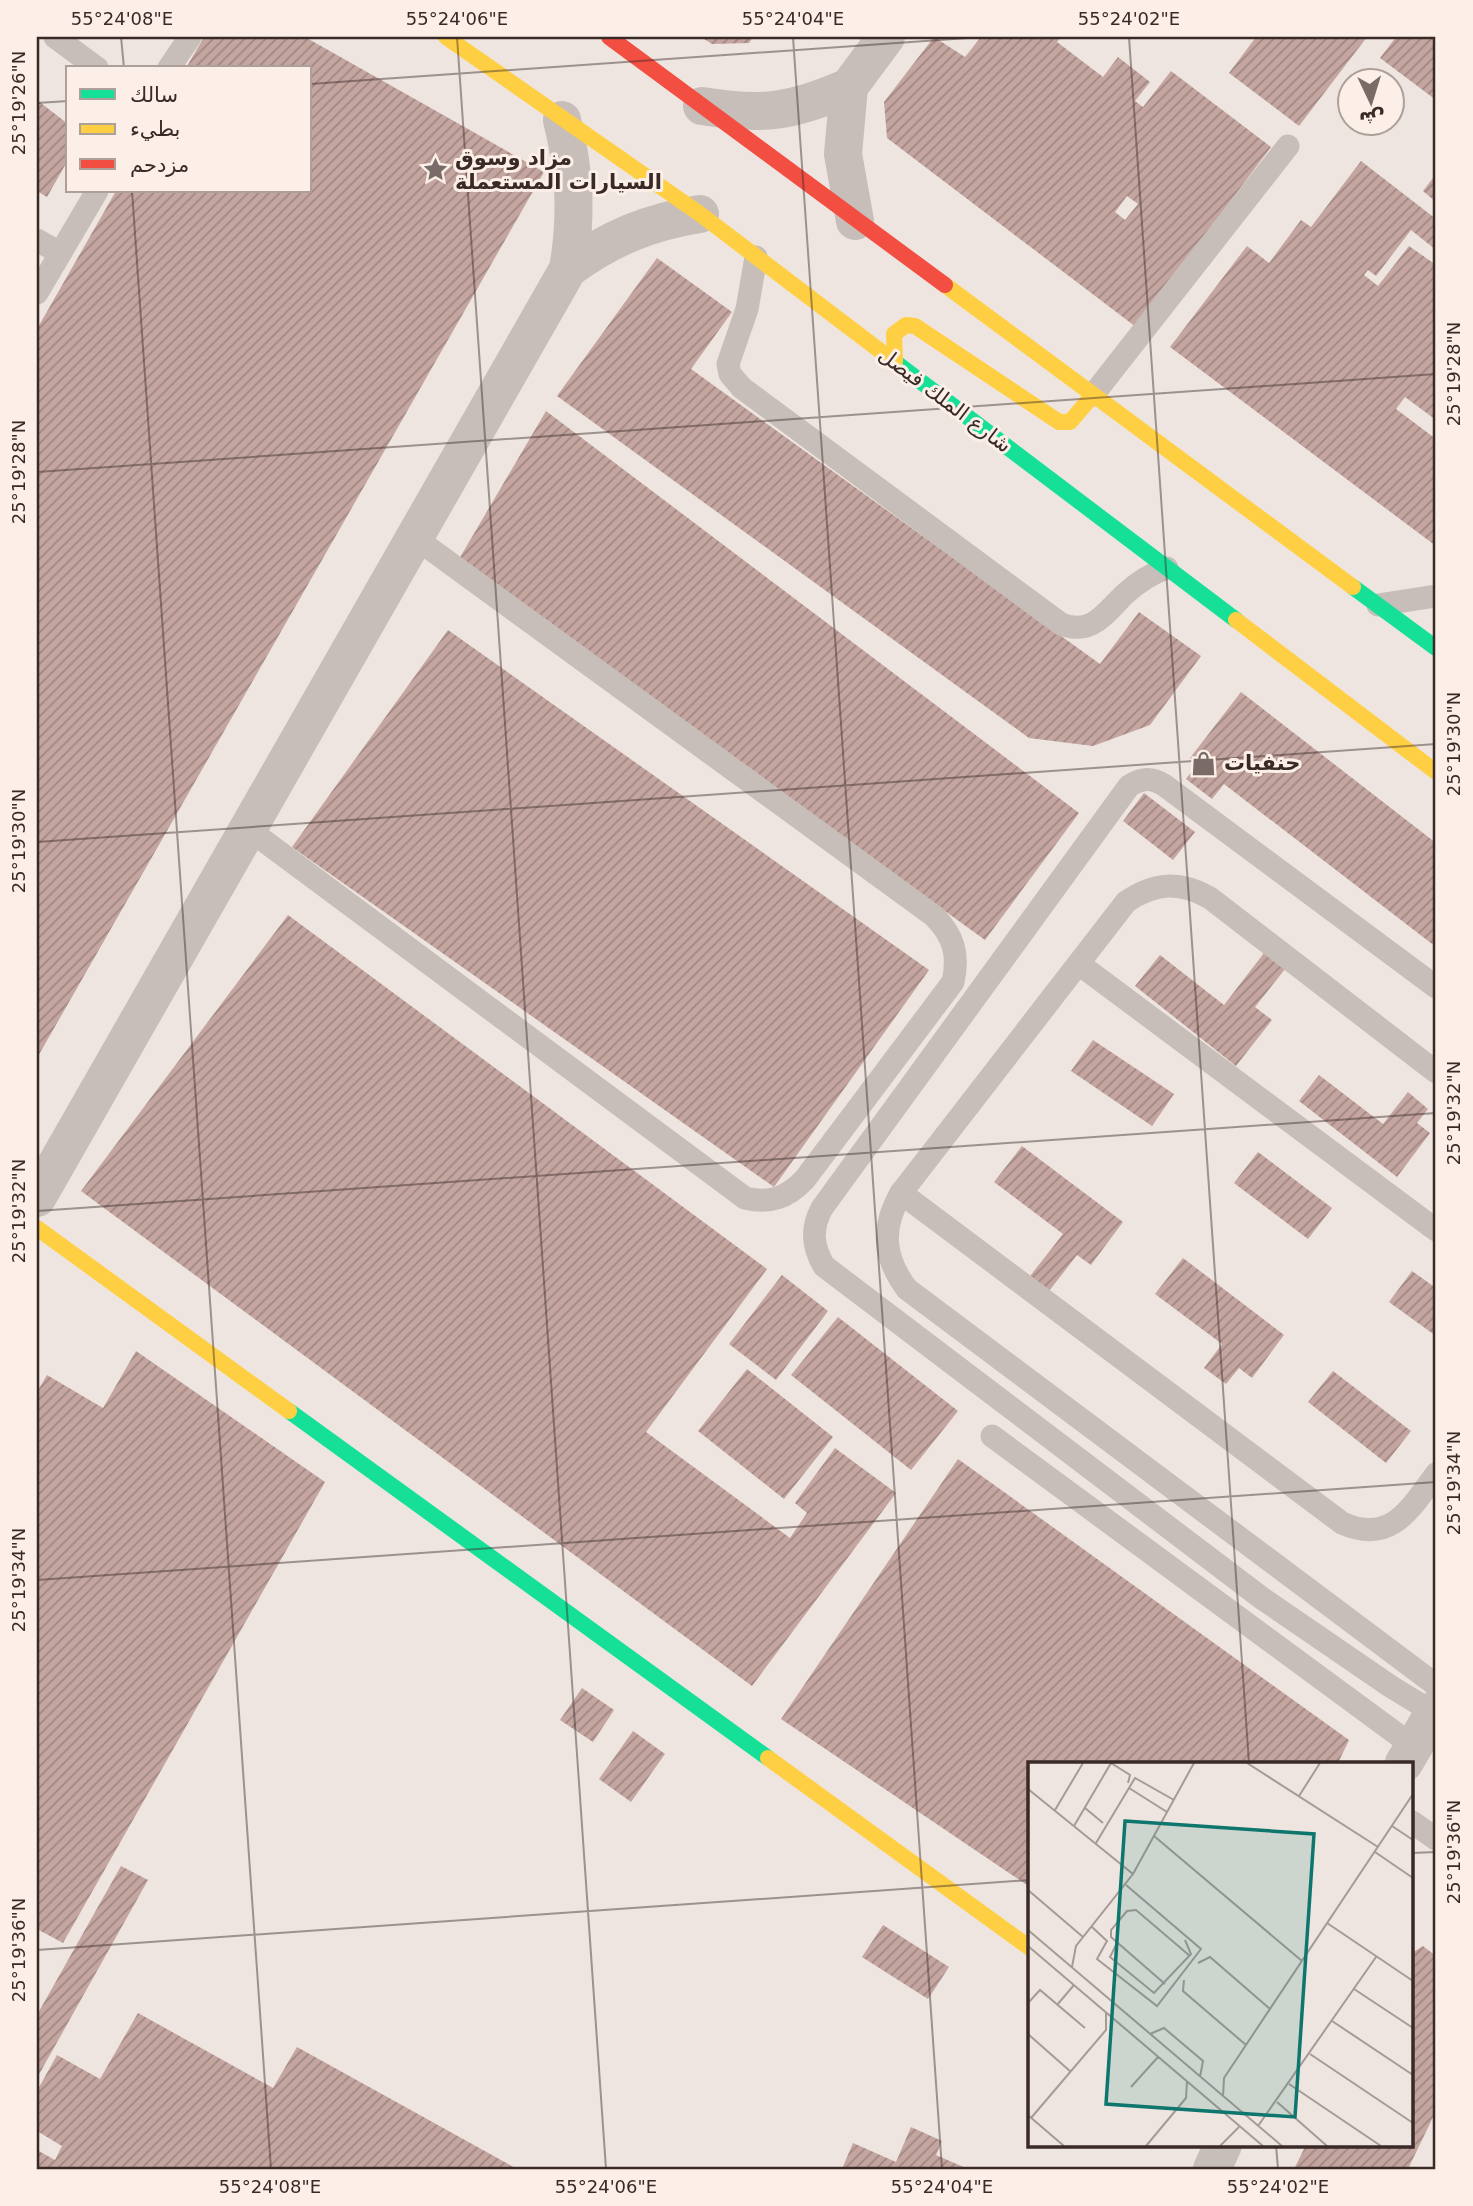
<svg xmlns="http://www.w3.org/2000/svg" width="1473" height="2206" viewBox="0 0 1473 2206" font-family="'DejaVu Sans','Noto Naskh Arabic',sans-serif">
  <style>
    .building { fill: url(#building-hatch); fill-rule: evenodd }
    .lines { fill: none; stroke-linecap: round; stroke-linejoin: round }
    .lane { stroke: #c8beb9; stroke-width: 23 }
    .street { stroke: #c8beb9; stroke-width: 38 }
    .fast { stroke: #16e098; stroke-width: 16 }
    .slow { stroke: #ffcf43; stroke-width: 16 }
    .jam { stroke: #f24e42; stroke-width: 16 }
    .ticks { fill: none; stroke: #392a27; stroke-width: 2; stroke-opacity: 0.45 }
    .labels { text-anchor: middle; stroke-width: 6; stroke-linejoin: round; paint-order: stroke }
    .poi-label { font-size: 21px; font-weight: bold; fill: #392a27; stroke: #fbefe7; text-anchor: start }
    .street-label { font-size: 21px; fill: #392a27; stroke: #fbefe7 }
    .inset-road { fill: none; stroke: #a69a96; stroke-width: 2 }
    .view { fill: #0f766e; fill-opacity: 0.15; stroke: #0f766e; stroke-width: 3.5 }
    .inset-edge { fill: none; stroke: #392a27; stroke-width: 3.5 }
    .neatline { fill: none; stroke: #392a27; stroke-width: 2.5 }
    .ticks-label { font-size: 18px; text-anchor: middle; fill: #392a27 }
  </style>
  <defs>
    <pattern id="building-hatch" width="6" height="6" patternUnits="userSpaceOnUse" patternTransform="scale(1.75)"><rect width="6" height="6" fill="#c4a5a0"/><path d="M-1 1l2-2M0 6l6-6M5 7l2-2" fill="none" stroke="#a08782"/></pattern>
  </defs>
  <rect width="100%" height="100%" fill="#eee5e0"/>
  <!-- building -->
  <g class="building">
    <polygon points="204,37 305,37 544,172 37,1058 37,329 116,191 310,191 310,68 186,68"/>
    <polygon points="701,37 753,37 749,43 712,44"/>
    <path d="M934,37L965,57L981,37H1061L1057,42L1103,77L1118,57L1150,82L1135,101L1143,107L1171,71L1271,147L1136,327L887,138L884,102ZM1127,196L1138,204L1125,220L1115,212Z"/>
    <polygon points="1256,37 1367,37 1299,126 1229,73"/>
    <polygon points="1396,37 1436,37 1436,100 1380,58"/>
    <polygon points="37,100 68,124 68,160 47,197 37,191"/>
    <polygon points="1361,161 1436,219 1436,250 1411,230 1376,276 1368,270 1364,275 1378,286 1409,246 1436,265 1436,420 1405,397 1396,409 1436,439 1436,546 1170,347 1247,246 1269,263 1301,220 1311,227"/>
    <polygon points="1436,174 1436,202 1423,191"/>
    <polygon points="657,258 732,312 691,369 1100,664 1139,612 1201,656 1150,725 1093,746 1029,738 557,396"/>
    <polygon points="546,411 1079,813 985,940 459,559"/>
    <polygon points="448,630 929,970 774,1187 292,847"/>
    <polygon points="1241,692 1436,843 1436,947 1224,784 1212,799 1186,779 1198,764 1190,758"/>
    <polygon points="1144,793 1195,832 1173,860 1123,821"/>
    <polygon points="288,915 767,1269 646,1432 790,1538 807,1513 795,1503 835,1448 896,1493 752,1686 81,1191"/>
    <polygon points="1264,953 1285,969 1255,1007 1272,1020 1236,1066 1135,986 1160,955 1224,1005"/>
    <polygon points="1093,1040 1174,1094 1152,1126 1071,1071"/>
    <polygon points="1319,1075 1383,1124 1408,1092 1428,1109 1417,1123 1430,1133 1397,1177 1299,1101"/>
    <polygon points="1022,1146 1123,1222 1091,1265 1077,1255 1046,1295 1027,1280 1063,1234 994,1182"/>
    <polygon points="1258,1152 1332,1208 1308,1239 1234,1183"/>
    <polygon points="1183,1258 1284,1335 1252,1378 1239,1368 1226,1384 1204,1368 1222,1344 1155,1294"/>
    <polygon points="1412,1271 1436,1288 1436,1336 1389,1302"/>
    <polygon points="782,1275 828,1311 776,1380 729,1344"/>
    <polygon points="838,1317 958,1411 911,1470 791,1375"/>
    <polygon points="136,1351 325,1482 63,1943 37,1929 37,1392 47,1375 103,1408"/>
    <polygon points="747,1369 833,1437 784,1499 698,1431"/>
    <polygon points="1333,1371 1411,1431 1386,1463 1308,1402"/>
    <polygon points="958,1459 1349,1740 1338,1763 1030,1763 1030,1887 781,1719"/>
    <polygon points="582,1688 614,1710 593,1742 560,1720"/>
    <polygon points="633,1731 665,1754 631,1802 599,1779"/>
    <polygon points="121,1866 148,1880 37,2078 37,2015"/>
    <polygon points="883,1925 949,1967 928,1999 862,1957"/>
    <polygon points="1423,1946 1436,1956 1436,2111 1408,2169 1294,2169 1306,2145 1412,2145 1412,1953"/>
    <polygon points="138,2013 273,2088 297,2047 517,2169 37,2169 37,2150 55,2160 62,2146 37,2131 37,2091 57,2055 100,2079"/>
    <polygon points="911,2127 942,2141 936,2155 968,2169 842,2169 853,2143 896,2162"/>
  </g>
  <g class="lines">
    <!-- lane -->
    <g class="lane">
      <polyline points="55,37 97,68"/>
      <polyline points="169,68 190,37"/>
      <polyline points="37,240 60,253"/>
      <path d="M756,257L747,309L728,364L730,374L742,388L1061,624C1092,636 1104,614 1125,594C1137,583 1150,574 1167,568"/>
      <polyline points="37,293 97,191"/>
      <polyline points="1093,395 1288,146"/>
      <polyline points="1378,605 1436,596"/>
      <path d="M248,829L745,1198C770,1204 787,1198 805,1179L953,982C959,955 954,936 934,916L414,537"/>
      <polyline points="1079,964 1436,1230"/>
      <path d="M1436,1072L1210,898C1180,881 1155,882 1126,902L901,1193C881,1228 883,1257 907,1289L1436,1685"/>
      <path d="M901,1193L1342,1523C1391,1545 1410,1509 1436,1474"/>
      <polyline points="992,1436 1413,1746"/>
      <path d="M1434,1713L1390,1686L1263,1599L824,1266C812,1246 811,1228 822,1208L1129,786C1142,778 1151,777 1164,785L1436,987"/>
      <polyline points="1412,1822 1436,1839"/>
    </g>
    <!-- street -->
    <g class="street">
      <path d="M702,106C763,116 792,112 849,87"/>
      <polyline points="855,221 843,154 849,87 886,37"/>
      <path d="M568,269C610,238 649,222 700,214"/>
      <path d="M37,1198L568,269C577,217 575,171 562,120"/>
      <polyline points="1404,1763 1436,1709"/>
      <polyline points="1212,2169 1223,2145"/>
    </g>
    <!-- fast -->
    <g class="fast">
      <polyline points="883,353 1236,620"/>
      <polyline points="1353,587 1436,648"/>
      <polyline points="289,1411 768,1758"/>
    </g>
    <!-- slow -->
    <g class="slow">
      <polyline points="446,37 700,214 883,353"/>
      <polyline points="945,285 1353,587"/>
      <polyline points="895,362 894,334 906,325 915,326 1059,422 1070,422 1093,395"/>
      <polyline points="1236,620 1436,772"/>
      <polyline points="37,1228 289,1411"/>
      <polyline points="768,1758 1030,1948"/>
    </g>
    <!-- jam -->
    <polyline class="jam" points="609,37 945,285"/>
  </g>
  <!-- ticks -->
  <path class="ticks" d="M121,37L124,68M457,37L606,2169M793,37L942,2169M1129,37L1249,1763M310,84L982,37M37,103L68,101M132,191L271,2169M37,472L1436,374M37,842L1436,744M37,1211L1436,1113M37,1580L1436,1482M1412,1853L1436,1852M37,1950L1030,1880M1276,2145L1278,2169"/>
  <!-- icons -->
  <defs>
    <symbol id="sight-bare" viewBox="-9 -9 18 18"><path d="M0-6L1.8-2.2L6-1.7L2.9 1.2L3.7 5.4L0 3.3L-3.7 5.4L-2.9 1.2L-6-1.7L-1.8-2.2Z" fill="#786b68" stroke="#fbefe7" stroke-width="2.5" paint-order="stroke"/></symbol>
    <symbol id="shop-bare" viewBox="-9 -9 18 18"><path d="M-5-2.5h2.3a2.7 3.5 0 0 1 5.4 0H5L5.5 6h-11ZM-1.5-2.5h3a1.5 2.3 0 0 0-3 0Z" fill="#786b68" stroke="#fbefe7" stroke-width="2.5" paint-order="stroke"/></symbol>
  </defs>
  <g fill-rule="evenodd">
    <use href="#sight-bare" x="418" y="152" width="35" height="35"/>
    <use href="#shop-bare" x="1186" y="746" width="35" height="35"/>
  </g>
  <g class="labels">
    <!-- poi labels -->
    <g class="poi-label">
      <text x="455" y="165">مزاد وسوق<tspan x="455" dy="24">السيارات المستعملة</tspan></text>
      <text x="1224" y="770">حنفيات</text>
    </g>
    <!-- street labels -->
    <g class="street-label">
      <text transform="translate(945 400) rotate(37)" y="7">شارع الملك فيصل</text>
    </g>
  </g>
  <!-- overview -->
  <g transform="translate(1028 1762)">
    <rect width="385" height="385" fill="#eee5e0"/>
    <path class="inset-road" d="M83,1L102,13L100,21M219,1L350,85M101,26L139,50M0,27L105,112M271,34L292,1M57,46L75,61M27,48L55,1M46,64L83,1M364,64L385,78M126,74L274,199M68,81L107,16L146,38M347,90L385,116M0,128L55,175M299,161L385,219M64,165L79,179L69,197L129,244L173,187L98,123M0,168L254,384M89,181L82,195L126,231L163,192L157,178M0,184L235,384M170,201L182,195L242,247M44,205L48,184L105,112L166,1M156,218L155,229L218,283M137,222L83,175V168L99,149L108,148L162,194M326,227L385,266M0,241L12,228L57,266M29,243L46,223M304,259L385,313M0,272L43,310M122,272L136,266L175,299L172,315M282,292L385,361M261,322L353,384M103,325L130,295M195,335L196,316L385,32M249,340L299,384M1,354L36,384M3,356L78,268V251M230,364L348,195M118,384L158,336L159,319M192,384L211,365"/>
    <path class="view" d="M97,59L286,72L267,355L78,342Z"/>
    <rect width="385" height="385" class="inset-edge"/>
  </g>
  <!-- border -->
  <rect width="1473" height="2206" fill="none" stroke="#fbefe7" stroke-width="77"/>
  <!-- legend -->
  <rect x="66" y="66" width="245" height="126" fill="#fbefe7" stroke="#ada09a" stroke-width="2"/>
  <rect x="80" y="89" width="35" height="10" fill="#16e098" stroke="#ada09a" stroke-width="2"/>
  <text x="130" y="102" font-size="21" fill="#392a27">سالك</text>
  <rect x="80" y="124" width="35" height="10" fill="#ffcf43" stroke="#ada09a" stroke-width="2"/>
  <text x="130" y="136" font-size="21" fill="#392a27">بطيء</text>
  <rect x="80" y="159" width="35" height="10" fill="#f24e42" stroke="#ada09a" stroke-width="2"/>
  <text x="130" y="172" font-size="21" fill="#392a27">مزدحم</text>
  <!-- north arrow -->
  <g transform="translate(1371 102) rotate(176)"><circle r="33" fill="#fbefe7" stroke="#ada09a" stroke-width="2"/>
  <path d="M0-5L12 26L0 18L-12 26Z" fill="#786b68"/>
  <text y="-10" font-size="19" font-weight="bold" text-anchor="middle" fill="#392a27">ش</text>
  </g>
  <rect x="38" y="38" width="1396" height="2130" class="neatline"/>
  <g class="ticks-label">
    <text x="122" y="25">55°24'08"E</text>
    <text x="457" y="25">55°24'06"E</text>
    <text x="793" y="25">55°24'04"E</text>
    <text x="1129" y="25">55°24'02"E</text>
    <text transform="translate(19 103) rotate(-90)" y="6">25°19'26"N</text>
    <text transform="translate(1454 374) rotate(-90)" y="6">25°19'28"N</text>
    <text transform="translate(19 472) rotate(-90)" y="6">25°19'28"N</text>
    <text transform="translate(1454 744) rotate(-90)" y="6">25°19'30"N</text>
    <text transform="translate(19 841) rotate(-90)" y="6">25°19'30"N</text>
    <text transform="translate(1454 1113) rotate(-90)" y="6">25°19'32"N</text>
    <text transform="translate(19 1211) rotate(-90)" y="6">25°19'32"N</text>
    <text transform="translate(1454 1483) rotate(-90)" y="6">25°19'34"N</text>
    <text transform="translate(19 1580) rotate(-90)" y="6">25°19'34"N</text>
    <text transform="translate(1454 1852) rotate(-90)" y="6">25°19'36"N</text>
    <text transform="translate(19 1950) rotate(-90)" y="6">25°19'36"N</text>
    <text x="270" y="2193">55°24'08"E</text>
    <text x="606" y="2193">55°24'06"E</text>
    <text x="942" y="2193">55°24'04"E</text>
    <text x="1278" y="2193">55°24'02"E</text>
  </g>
</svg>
